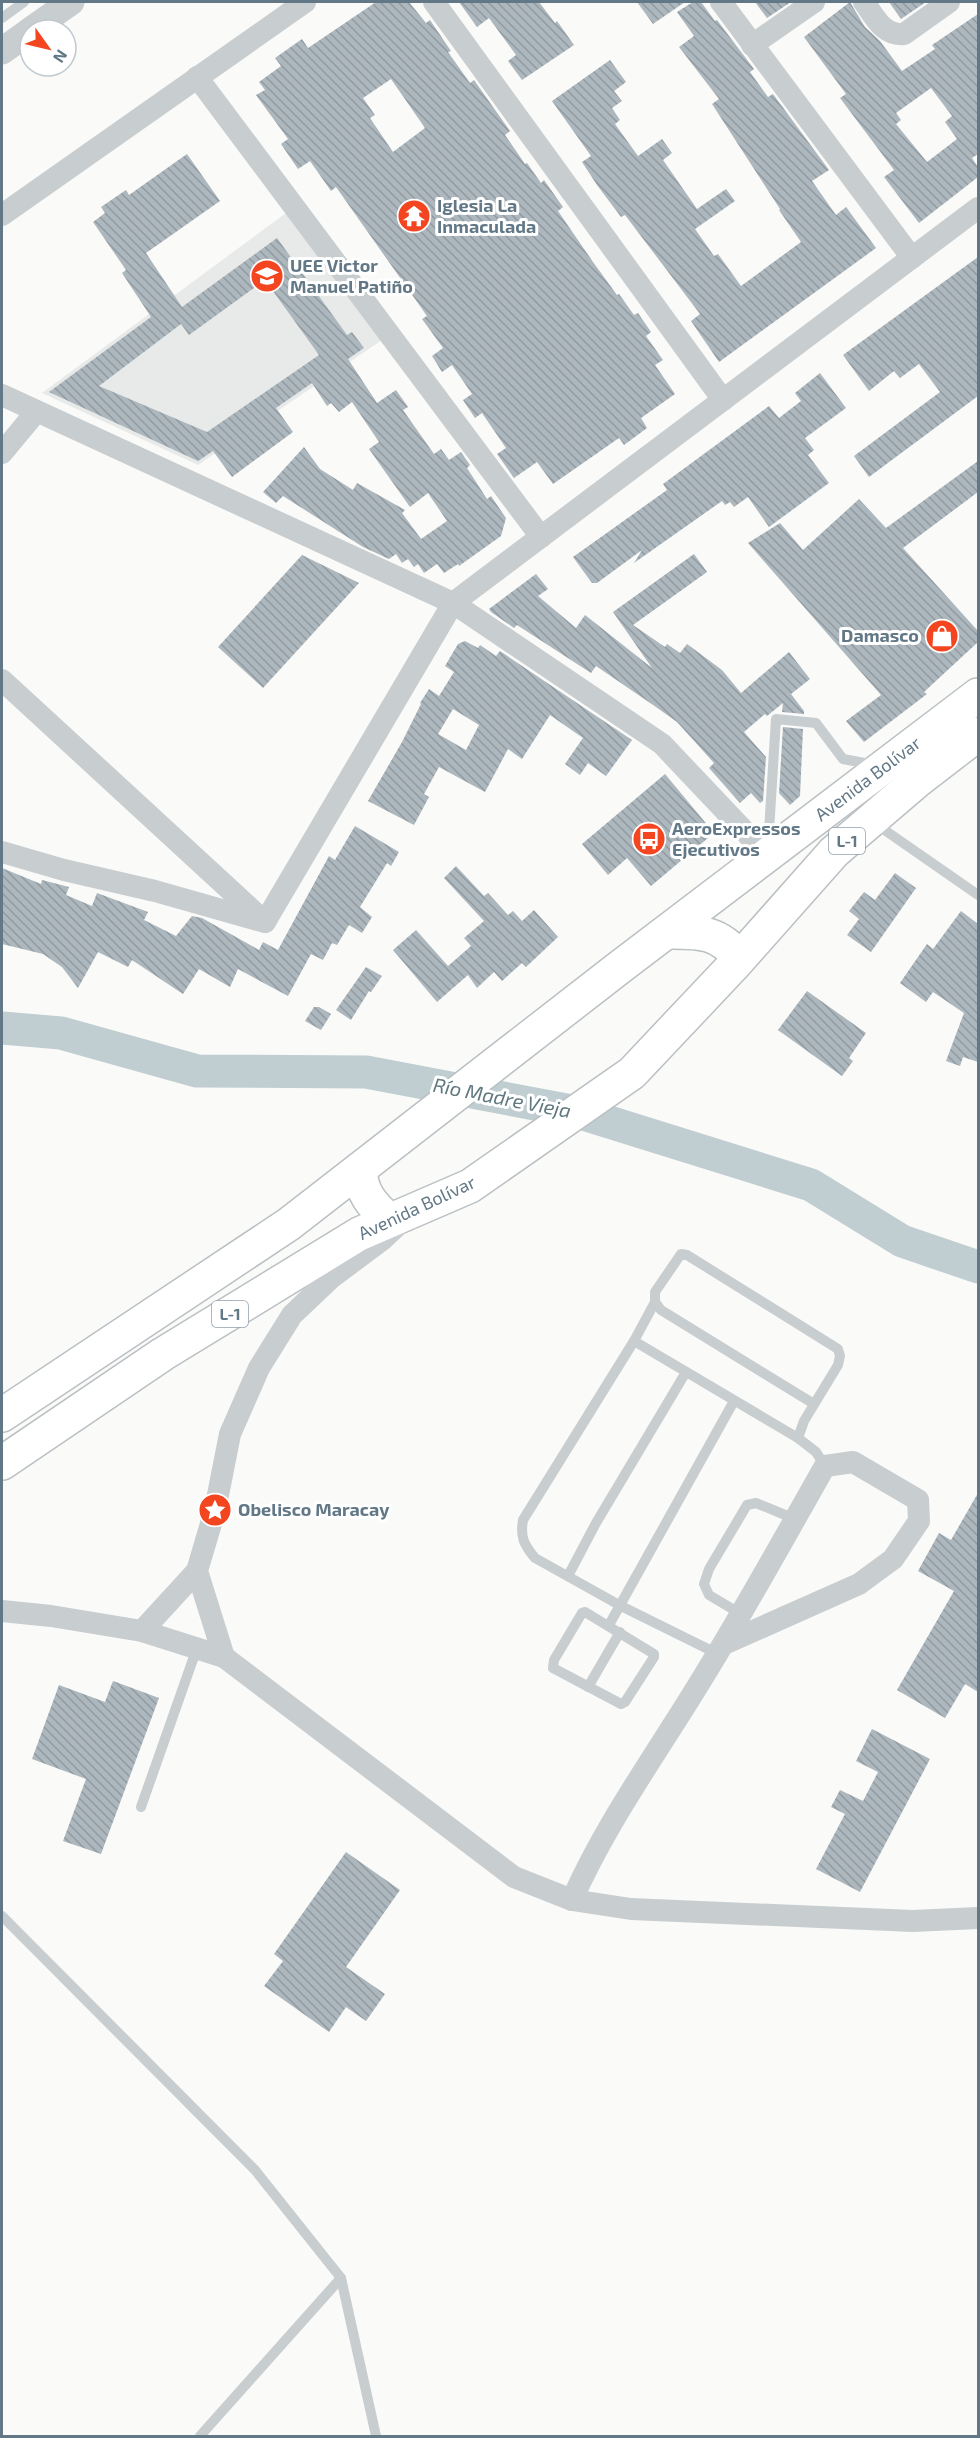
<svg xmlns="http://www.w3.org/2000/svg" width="980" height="2438" viewBox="0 0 980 2438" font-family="'Exo 2',sans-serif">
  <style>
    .built { fill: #e8eae9 }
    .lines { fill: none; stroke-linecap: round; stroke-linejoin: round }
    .river { stroke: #c0cdd1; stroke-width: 33 }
    .building { fill: url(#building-back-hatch); fill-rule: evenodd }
    .primary-casing { stroke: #bac0c3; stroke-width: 36 }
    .service { stroke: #c8cdd0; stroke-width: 10 }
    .minor { stroke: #c8cdd0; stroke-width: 22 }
    .tertiary { stroke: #c8cdd0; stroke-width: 27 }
    .primary { stroke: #fff; stroke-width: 33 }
    .labels { text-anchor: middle; stroke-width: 6; stroke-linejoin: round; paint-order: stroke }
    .shield { fill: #fff; stroke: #91a0aa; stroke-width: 1.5 }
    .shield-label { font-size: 16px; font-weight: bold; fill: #627886 }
    .poi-label { font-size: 18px; font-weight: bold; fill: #627886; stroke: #fff; text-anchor: start }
    .street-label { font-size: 18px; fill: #627886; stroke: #fff }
    .water-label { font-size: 20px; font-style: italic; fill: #5e787e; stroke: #fff }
  </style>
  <defs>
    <pattern id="building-back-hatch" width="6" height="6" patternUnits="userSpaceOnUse" patternTransform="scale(1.5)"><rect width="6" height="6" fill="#adb8be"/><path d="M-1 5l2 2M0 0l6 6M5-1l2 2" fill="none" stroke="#909aa0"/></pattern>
  </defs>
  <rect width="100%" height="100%" fill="#fafaf8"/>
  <!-- built -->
  <polygon class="built" points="286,213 382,340 198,465 42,393"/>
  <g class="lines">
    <!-- river -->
    <polyline class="river" points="2,1028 61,1033 197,1071 366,1072 577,1112 811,1185 902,1241 978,1267"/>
  </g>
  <!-- building -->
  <g class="building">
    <path d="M376,2H409L426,23L430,20L451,51L448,52L470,83L474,80L510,131L505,135L525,164L527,163L541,183L544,180L563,207L558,211L593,262L617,295L619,294L634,315L638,313L651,332L646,336L663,360L655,365L675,394L641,418L647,428L624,445L619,438L553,484L537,462L514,478L497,454L506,448L482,413L475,418L463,400L472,394L452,365L442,372L432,356L443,348L422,319L427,316L336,187L331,191L310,161L298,169L281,144L288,139L256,95L265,90L259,82L281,66L275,58L302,39L308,48ZM391,79L425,128L393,152L370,118L375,115L363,98Z"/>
    <polygon points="459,2 539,2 555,23 557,21 574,45 522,80 508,61 516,55 489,18 477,27"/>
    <polygon points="637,2 685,2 653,24"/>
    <polygon points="693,2 701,2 715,21 717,20 754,69 750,72 768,97 773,94 829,170 812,181 836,215 846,207 876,248 719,362 691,321 700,314 625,215 621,217 597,185 582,162 591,156 552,101 610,60 626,82 614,91 622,101 612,108 620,120 615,124 638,156 662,139 672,153 663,160 697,209 726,189 735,201 695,229 714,256 718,254 741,286 801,242 779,210 780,209 712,104 719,99 679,47 694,36 677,12"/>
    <polygon points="755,2 791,2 767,18"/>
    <path d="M850,2L865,27L880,41L902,71L935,49L932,45L978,14V154L972,158L978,167V177L919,223L884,177L894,170L840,98L846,94L804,37ZM931,88L952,116L945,122L957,139L927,162L896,124L901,120L896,113Z"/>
    <polygon points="889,2 926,2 901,19"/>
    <path d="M187,154L220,201L146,253L182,307L277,238L347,335L352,332L364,348L348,359L377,403L396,390L408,407L403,410L434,454L441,449L449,460L461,452L470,465L467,468L487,499L491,496L506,518L501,536L459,566L458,564L444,573L437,564L424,573L418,564L414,567L408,559L402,563L396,554L389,559L363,547L283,496L276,503L263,492L304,447L320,469L353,490L357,483L405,510L402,513L421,539L447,521L428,493L410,507L369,449L379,442L352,402L339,412L331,403L327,406L312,383L276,408L293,432L232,477L213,451L198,461L49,392L151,317L122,273L126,270L93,222L105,213L101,207L126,190L129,195ZM265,280L319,355L207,432L99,386L181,324L189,335Z"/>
    <polygon points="978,257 978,396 869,477 854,456 940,392 919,364 900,378 894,371 869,391 843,355"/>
    <polygon points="820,373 846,408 805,438 814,450 808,455 829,483 769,527 748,497 734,507 730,502 725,505 722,501 634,563 642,550 597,583 592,583 573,557 667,490 663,484 769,406 779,418 801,401 795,393"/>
    <polygon points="978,461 978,492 903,548 978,631 978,642 924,692 927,694 864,742 846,721 881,695 748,543 780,523 803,550 859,499 886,528"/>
    <polygon points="694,554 707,572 633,625 665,647 667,644 680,653 687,644 722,670 741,693 789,652 810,679 791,694 804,711 804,714 782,712 783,703 767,716 765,714 744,732 766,757 763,801 760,803 751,793 740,803 709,768 714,763 677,722 656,707 596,666 591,673 517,625 514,628 491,612 489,609 536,574 548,589 538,596 576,628 585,615 652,668 613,612"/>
    <polygon points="302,555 359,583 263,688 218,647"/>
    <path d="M465,641L478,648L480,645L496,656L500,651L632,740L606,776L588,763L580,775L565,764L583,738L550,715L522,759L508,749L485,792L439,767L424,794L429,797L414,825L368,801L402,742L421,704L420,703L429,689L439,696L454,672L445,666L458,644ZM453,709L479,725L466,750L438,734Z"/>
    <polygon points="783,727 803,729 800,796 790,805 779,793"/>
    <polygon points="665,774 714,833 651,886 627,858 608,875 582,844"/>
    <polygon points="355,826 399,852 391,866 387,863 360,907 372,917 362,933 349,925 337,945 332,943 323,960 311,954 288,996 238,969 230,987 199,969 183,994 132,960 128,967 98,952 78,988 62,967 43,954 2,944 2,868 41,884 42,880 69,887 66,895 92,906 97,893 148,912 144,920 176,936 192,916 202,918 259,950 263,942 278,950 329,856 335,860"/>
    <polygon points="456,866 484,896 488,893 508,915 513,911 522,921 534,910 558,937 526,967 522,963 502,981 494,972 477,988 468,975 437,1002 393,950 416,930 448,966 471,946 464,938 484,921 444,878"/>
    <polygon points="895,873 916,888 871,952 847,935 859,919 849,911 864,892 875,900"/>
    <polygon points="961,911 978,924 978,1062 963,1057 960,1066 946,1061 964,1013 933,992 926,1002 900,983 927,944 933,949"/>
    <polygon points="366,967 382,976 371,992 369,991 351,1020 336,1010"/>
    <polygon points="807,991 866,1033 849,1058 853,1061 842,1076 778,1030"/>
    <polygon points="314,1007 319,1007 331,1014 321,1030 305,1021"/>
    <polygon points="978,1493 978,1692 965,1684 945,1718 897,1690 954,1591 918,1571 939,1533 951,1540"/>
    <polygon points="113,1681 159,1698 101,1854 63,1841 86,1779 32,1759 59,1685 105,1702"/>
    <polygon points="872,1729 930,1759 860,1892 816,1869 845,1814 831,1807 840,1790 863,1801 878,1772 856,1761"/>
    <polygon points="346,1852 400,1890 346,1967 385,1994 366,2021 346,2007 329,2032 264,1986 283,1961 274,1954"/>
  </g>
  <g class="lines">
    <defs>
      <g id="primary">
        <path d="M668,932C699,932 719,931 739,958"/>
        <path d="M360,1169C361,1193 372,1205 389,1220"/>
        <polyline points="2,1415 289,1224 620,967 978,695"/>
        <polyline points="2,1463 163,1354 359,1234 470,1186 632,1073 733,966 834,852 917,781 978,734"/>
      </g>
    </defs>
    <!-- primary casing -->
    <use href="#primary" class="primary-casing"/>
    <!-- service -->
    <g class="service">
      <polyline points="2,18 24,2"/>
      <polyline points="873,822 978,895"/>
      <polyline points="768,847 776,719 816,723 843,759 875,765"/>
      <path d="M655,1302L634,1341L523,1520C520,1537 524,1545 535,1558L621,1606L718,1654"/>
      <polyline points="634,1341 798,1438 816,1452 825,1466"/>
      <polyline points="798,1438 804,1421 838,1365 840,1356 838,1349 687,1255 681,1254 655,1292 655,1302 661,1310 814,1404"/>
      <polyline points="568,1576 596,1523 686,1372"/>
      <polygon points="585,1612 654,1654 654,1657 625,1702 621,1704 553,1668 554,1660 582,1613"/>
      <polyline points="741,1614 709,1595 704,1584 709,1569 747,1505 756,1503 795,1519"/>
      <polyline points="609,1625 734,1401"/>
      <polyline points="588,1687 620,1632"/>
      <polyline points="141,1807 197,1648"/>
      <polyline points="2,1916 255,2170 341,2278 376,2436"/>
      <polyline points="200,2436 341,2278"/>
    </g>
    <!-- minor -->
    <g class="minor">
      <polyline points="434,2 723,400"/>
      <polyline points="721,2 912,258"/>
      <path d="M864,2C875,17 883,36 904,34L949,2"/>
      <polyline points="752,45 814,2"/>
      <polyline points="197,77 541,537"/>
      <polyline points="2,215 305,2"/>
      <polyline points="2,395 453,603 662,744 767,855"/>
      <polyline points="2,453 36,412"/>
      <polyline points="2,680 265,922"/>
      <polyline points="2,852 64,870 155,891 261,921"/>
      <polyline points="265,922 453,603 978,208"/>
      <polyline points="2,1611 51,1616 142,1631 224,1657 514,1877 572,1900 631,1909 913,1921 978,1918"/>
      <polyline points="142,1631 197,1571"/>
      <polyline points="224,1657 197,1571 215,1510 230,1434 259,1368 292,1315 331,1278 382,1240 398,1225"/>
      <path d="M572,1900C605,1825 654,1757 697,1687C742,1615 783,1540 825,1466L853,1462L918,1500L919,1521L893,1559L859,1584L724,1644"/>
    </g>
    <!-- tertiary -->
    <g class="tertiary">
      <polyline points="31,30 71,2"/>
      <polyline points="2,51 30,31"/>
    </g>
    <!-- primary -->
    <use href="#primary" class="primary"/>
  </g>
  <!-- icons -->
  <defs>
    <symbol id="temple-disc" viewBox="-11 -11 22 22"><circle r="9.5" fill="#f3451f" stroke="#fff"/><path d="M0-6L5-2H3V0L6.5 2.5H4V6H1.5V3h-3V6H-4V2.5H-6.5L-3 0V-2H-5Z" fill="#fff"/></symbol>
    <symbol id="school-disc" viewBox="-11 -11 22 22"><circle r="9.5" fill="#f3451f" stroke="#fff"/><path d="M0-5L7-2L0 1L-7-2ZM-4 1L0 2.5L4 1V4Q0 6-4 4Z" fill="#fff"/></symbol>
    <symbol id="shop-disc" viewBox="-11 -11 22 22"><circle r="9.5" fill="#f3451f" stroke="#fff"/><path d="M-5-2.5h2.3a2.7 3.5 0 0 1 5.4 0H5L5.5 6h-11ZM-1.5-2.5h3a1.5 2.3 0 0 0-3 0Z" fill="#fff"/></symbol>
    <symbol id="bus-disc" viewBox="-11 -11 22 22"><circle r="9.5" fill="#f3451f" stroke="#fff"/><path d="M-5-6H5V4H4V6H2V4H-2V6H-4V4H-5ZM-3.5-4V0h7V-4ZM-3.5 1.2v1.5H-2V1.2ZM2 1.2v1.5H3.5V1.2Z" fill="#fff"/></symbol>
    <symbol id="sight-disc" viewBox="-11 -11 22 22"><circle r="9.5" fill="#f3451f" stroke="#fff"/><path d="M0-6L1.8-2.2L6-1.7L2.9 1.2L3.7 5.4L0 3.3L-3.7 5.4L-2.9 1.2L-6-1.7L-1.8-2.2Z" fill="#fff"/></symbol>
  </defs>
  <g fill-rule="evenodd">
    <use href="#temple-disc" x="395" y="197" width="38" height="38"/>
    <use href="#school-disc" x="248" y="257" width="38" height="38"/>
    <use href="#shop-disc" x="923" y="617" width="38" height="38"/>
    <use href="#bus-disc" x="630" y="820" width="38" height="38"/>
    <use href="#sight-disc" x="196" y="1491" width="38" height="38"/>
  </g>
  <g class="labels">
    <!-- shield labels -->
    <g class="shield">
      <rect x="829" y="828" width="36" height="26" rx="4.5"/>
      <rect x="212" y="1301" width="36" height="26" rx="4.5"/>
    </g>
    <g class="shield-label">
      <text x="847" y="847">L-1</text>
      <text x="230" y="1320">L-1</text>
    </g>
    <!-- poi labels -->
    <g class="poi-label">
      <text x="437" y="212">Iglesia La<tspan x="437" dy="21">Inmaculada</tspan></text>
      <text x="290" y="272">UEE Victor<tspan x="290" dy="21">Manuel Patiño</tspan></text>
      <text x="919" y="642" text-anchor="end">Damasco</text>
      <text x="672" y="835">AeroExpressos<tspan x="672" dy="21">Ejecutivos</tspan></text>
      <text x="238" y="1516">Obelisco Maracay</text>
    </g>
    <!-- street labels -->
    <g class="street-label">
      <text transform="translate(868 779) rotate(-37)" y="6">Avenida Bolívar</text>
      <text transform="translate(417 1208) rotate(-25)" y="6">Avenida Bolívar</text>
    </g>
    <!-- water labels -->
    <g class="water-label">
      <text transform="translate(502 1098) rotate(11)" y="7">Río Madre Vieja</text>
    </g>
  </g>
  <!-- border -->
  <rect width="980" height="2438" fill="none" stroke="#627886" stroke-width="6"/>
  <!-- north arrow -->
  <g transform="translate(48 48) rotate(124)"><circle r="28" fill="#ffffff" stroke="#c0c9cf" stroke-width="1.5"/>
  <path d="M0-4.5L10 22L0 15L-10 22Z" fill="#f3451f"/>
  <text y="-9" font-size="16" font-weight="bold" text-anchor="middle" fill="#627886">N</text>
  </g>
</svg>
